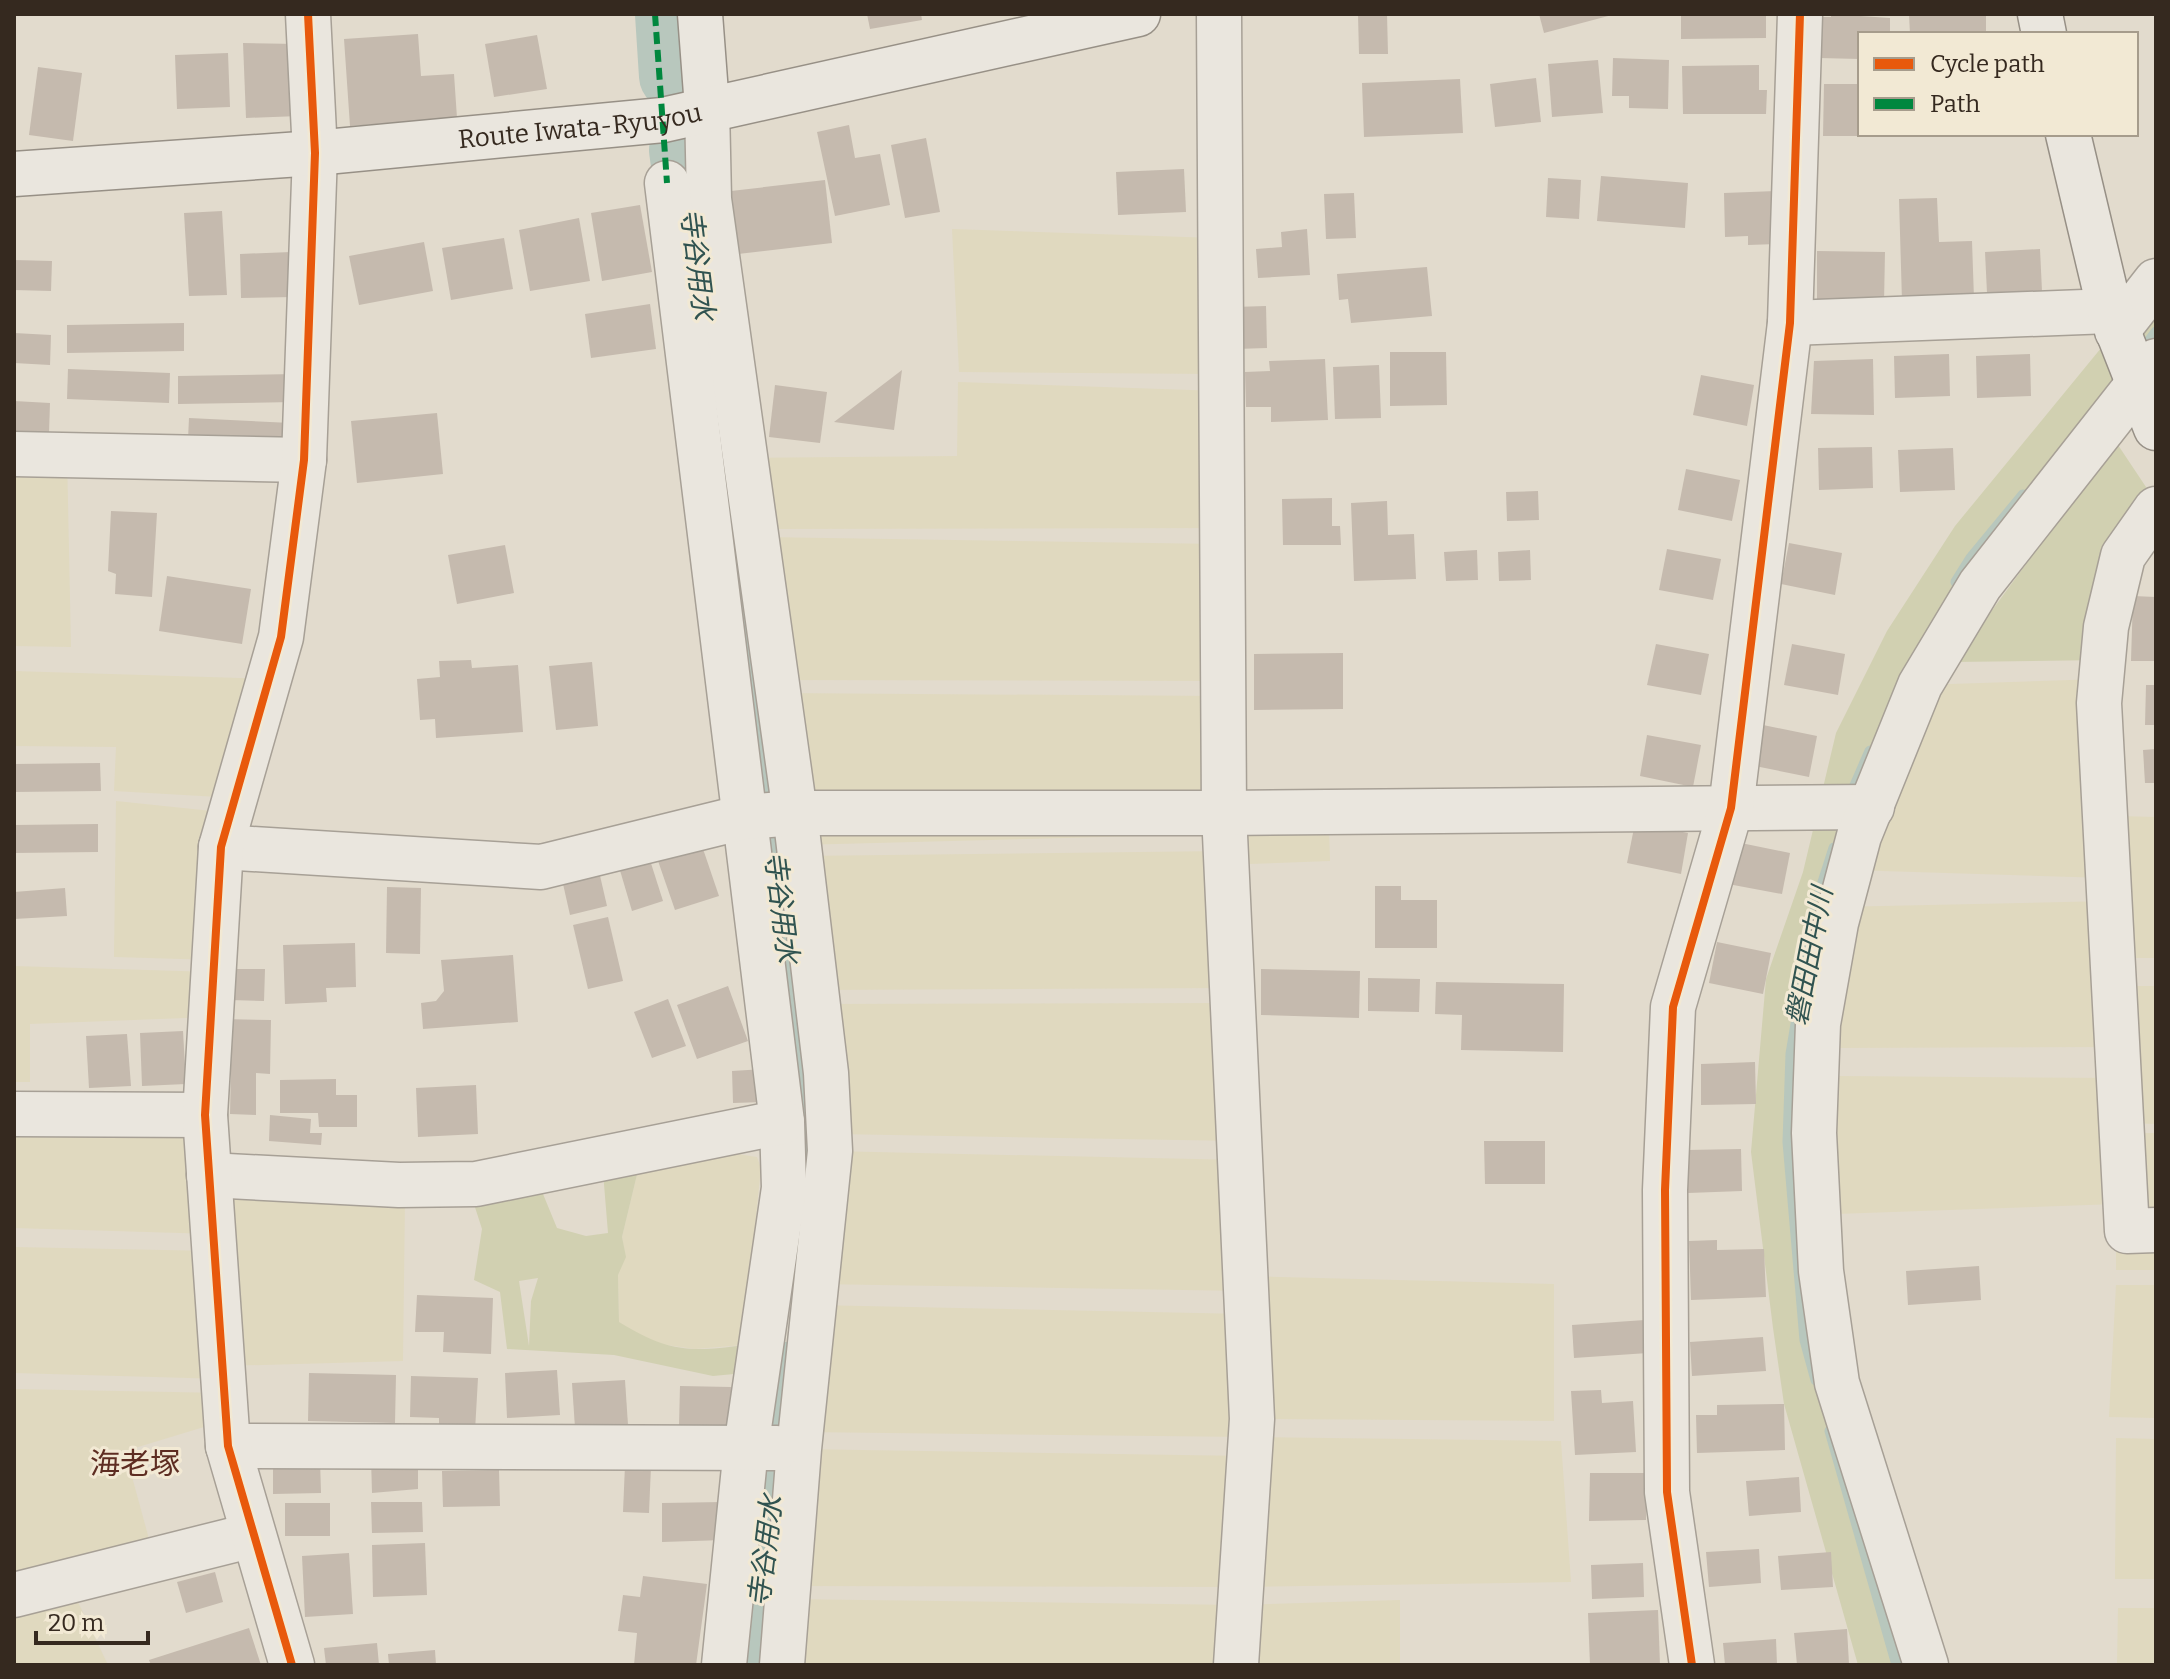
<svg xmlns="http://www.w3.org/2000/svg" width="2170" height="1679" viewBox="0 0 2170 1679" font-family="Bitter,'Noto Sans JP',serif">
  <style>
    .farmland { fill: #e0d9bf }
    .green { fill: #d1d0b1; fill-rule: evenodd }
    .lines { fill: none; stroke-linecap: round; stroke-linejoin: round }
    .stream { stroke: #b8c7bd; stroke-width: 11 }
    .river { stroke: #b8c7bd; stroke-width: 68 }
    .building { fill: #c5baae }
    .street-casing { stroke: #a7a096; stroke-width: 47 }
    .secondary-casing { stroke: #979086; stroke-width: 47 }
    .street { stroke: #eae6de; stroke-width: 44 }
    .secondary { stroke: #eae6de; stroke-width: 44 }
    .quiet { stroke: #00873e; stroke-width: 6; stroke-dasharray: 12 6; stroke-linecap: butt }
    .cycleway-casing { stroke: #f2e9d4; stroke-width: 13 }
    .cycleway { stroke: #e8590c; stroke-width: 8 }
    .labels { text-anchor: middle; stroke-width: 6; stroke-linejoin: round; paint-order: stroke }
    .street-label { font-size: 26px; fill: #35291f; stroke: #f2e9d4 }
    .water-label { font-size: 28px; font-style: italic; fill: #305350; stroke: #f2e9d4 }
    .quarter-label { font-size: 30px; fill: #5e2d22; stroke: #f2e9d4 }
  </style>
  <rect width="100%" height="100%" fill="#e2dbcd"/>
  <!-- farmland -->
  <g class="farmland">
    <polygon points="952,229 1215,238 1215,374 959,372"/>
    <polygon points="958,382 1220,391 1220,528 755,529 746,458 957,456"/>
    <polygon points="14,454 67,455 71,647 14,646"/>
    <polygon points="757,537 1220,544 1220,681 777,680"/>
    <polygon points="14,671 269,679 236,798 114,791 116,747 14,746"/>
    <polygon points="2101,679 2106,878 1850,870 1920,685"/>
    <polygon points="779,693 1219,696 1218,834 799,845"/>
    <polygon points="116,801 231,813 215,960 114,957"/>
    <polygon points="2119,816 2156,817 2156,958 2118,958"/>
    <polygon points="1329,828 1330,861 1249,864 1247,831"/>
    <polygon points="1224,851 1224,988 816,990 800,856"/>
    <polygon points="2108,901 2116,1047 1834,1048 1835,907"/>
    <polygon points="14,966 214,972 211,1017 30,1024 30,1082 14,1082"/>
    <polygon points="2121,986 2156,986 2156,1124 2120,1123"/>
    <polygon points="1233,1003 1239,1141 835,1134 818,1004"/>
    <polygon points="1837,1076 2118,1078 2118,1133 2156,1133 2156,1270 2116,1270 2116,1204 1836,1214"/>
    <polygon points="14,1116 206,1124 210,1175 405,1200 403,1361 223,1366 224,1379 14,1373 14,1247 214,1251 213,1234 14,1228"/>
    <polygon points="830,1151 1240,1160 1245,1276 1554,1284 1554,1421 1252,1419 1251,1437 1561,1441 1571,1582 1240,1587 788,1586 799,1449 1248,1456 1249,1437 801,1432 815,1305 1246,1314 1245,1291 817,1284"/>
    <polygon points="738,1154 757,1157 761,1168 743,1345 695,1349 652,1343 619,1323 618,1275 624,1249 622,1237 640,1162"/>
    <polygon points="2116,1285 2156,1285 2156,1418 2109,1417"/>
    <polygon points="14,1389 225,1393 227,1420 125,1451 155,1561 14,1591"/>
    <polygon points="2116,1438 2156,1439 2156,1579 2115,1579"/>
    <polygon points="69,1583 108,1665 14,1665 14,1596"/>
    <polygon points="787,1599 1239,1605 1400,1600 1400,1665 782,1665"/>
    <polygon points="2118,1608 2156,1608 2156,1665 2117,1665"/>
  </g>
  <!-- green -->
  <g class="green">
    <polygon points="2156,281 2156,360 1980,585 1850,870 1814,1133 1826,1305 1926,1665 1858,1665 1784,1404 1773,1328 1751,1152 1766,979 1803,872 1836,733 1887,631 1955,526"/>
    <polygon points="2116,442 2156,502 2103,660 1954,662"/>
    <path d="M602,1160L640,1162L622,1237L626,1257L618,1275L619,1322C666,1351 689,1353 743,1345L734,1374L713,1376L614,1355L507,1349L500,1292L474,1280L482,1229L473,1201L519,1190L543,1194L557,1228L586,1236L608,1233ZM538,1278L531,1301L529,1346L519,1281Z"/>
  </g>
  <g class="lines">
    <!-- stream -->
    <g class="stream">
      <polyline points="2141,352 2156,332"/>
      <polyline points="1956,582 1971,558 2023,495"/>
      <polyline points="1850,797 1870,751"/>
      <polyline points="1816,1380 1805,1340 1788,1142 1791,1054 1816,904 1834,848"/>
      <polyline points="1830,1431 1897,1665"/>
    </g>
    <!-- river -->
    <g class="river">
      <polyline points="669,14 673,76"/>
      <polyline points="683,150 699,266"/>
      <polyline points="743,593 809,1113 798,1267"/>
      <polyline points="752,1665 785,1376"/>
    </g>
  </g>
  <!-- building -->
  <g class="building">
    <polygon points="867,14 921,14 922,20 870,29"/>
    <polygon points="1358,14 1387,14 1388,54 1359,54"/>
    <polygon points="1539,14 1611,14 1612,15 1544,33"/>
    <polygon points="1681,14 1766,14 1766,38 1681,39"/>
    <polygon points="1831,14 1890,18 1890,34 1860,34 1860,59 1819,58 1820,17 1831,17"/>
    <polygon points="1909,14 1986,14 1986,34 1910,34"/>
    <polygon points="418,34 421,76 454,74 457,118 350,126 344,39"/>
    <polygon points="537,35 547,89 494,97 485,44"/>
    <polygon points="243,43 297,44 299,116 246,118"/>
    <polygon points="228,53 230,107 177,109 175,55"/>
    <polygon points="1613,58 1669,60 1668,109 1629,108 1629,96 1612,96"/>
    <polygon points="1598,60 1603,113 1552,117 1548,64"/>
    <polygon points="1759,65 1759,90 1767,90 1766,114 1683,114 1682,66"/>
    <polygon points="38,67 82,73 73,141 29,135"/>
    <polygon points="1536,78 1541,122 1495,127 1490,84"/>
    <polygon points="1460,79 1463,133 1364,137 1362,83"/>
    <polygon points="1824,84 1860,84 1860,136 1823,136"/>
    <polygon points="849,125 855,158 880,154 890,205 835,216 817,132"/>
    <polygon points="926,138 940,212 905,218 891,145"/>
    <polygon points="1184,169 1186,212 1118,215 1116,172"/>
    <polygon points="1601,176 1688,183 1685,228 1597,221"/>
    <polygon points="1548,178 1581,180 1579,219 1546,217"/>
    <polygon points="825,180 832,243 738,254 731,191"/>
    <polygon points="1776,191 1777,244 1748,245 1748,236 1725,237 1724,193"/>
    <polygon points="1354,193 1356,238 1326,239 1324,194"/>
    <polygon points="1937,198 1939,242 1972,241 1974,299 1902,301 1899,199"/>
    <polygon points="640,205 652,272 602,281 591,213"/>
    <polygon points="222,211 227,295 189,296 184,213"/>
    <polygon points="579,218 590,281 530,291 519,230"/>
    <polygon points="1307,229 1310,275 1258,278 1256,249 1282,247 1281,232"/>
    <polygon points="504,238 513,289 451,300 442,248"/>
    <polygon points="424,242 433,291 359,305 349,256"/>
    <polygon points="2040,249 2042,291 1987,293 1985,252"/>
    <polygon points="1817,251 1885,252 1884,303 1817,302"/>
    <polygon points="291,252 293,297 241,298 240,254"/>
    <polygon points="14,260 52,261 51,291 14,290"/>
    <polygon points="1427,267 1432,316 1351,323 1348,299 1339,300 1337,274"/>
    <polygon points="650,304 656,349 591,358 585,314"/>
    <polygon points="1266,306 1267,348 1236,349 1234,307"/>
    <polygon points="184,323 184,351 67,353 67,325"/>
    <polygon points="14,333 51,335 50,365 14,363"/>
    <polygon points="1390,352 1446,352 1447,405 1390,406"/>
    <polygon points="1949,354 1950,396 1895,398 1894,356"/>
    <polygon points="2030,354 2031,396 1977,398 1976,356"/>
    <polygon points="1325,359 1328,420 1271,422 1271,407 1246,407 1245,372 1270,371 1269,361"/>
    <polygon points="1873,359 1874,415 1811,414 1814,361"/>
    <polygon points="1379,365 1381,418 1335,419 1333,367"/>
    <polygon points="68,369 170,373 169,403 67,399"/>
    <polygon points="902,370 894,430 834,422"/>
    <polygon points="295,374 295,402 178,404 178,376"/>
    <polygon points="1701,375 1754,385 1747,426 1693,415"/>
    <polygon points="775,385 827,392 820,443 769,437"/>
    <polygon points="14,401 50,403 49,433 14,431"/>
    <polygon points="437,413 443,474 357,483 351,421"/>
    <polygon points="189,418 291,423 289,444 188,439"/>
    <polygon points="1872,447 1873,488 1819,490 1818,448"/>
    <polygon points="1953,448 1955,490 1900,492 1898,450"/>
    <polygon points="1686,469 1740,480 1732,521 1678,510"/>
    <polygon points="1538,491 1539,520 1507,521 1506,492"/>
    <polygon points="1332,498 1332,526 1340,526 1341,545 1283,545 1282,499"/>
    <polygon points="1387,501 1388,535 1414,534 1416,579 1354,581 1351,503"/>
    <polygon points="111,511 157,513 152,597 115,594 116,574 108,571"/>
    <polygon points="1789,543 1842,553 1835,595 1781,584"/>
    <polygon points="505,545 514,593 457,604 448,555"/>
    <polygon points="1667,549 1721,559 1713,600 1659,590"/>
    <polygon points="1477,550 1478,580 1446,581 1444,552"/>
    <polygon points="1530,550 1531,580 1499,581 1498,552"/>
    <polygon points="167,576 251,589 242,644 159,631"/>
    <polygon points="2133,596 2156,597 2156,661 2131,661"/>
    <polygon points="1656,644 1709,654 1701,695 1647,685"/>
    <polygon points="1792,644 1845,654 1838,695 1784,685"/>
    <polygon points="1343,653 1343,709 1254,710 1254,654"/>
    <polygon points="471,660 472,668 518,665 523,732 436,738 435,719 420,720 417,679 440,677 439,661"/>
    <polygon points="592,662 598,726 556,730 549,666"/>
    <polygon points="2146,685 2156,685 2156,725 2145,725"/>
    <polygon points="1763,725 1817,736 1809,777 1755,766"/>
    <polygon points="1647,735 1701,745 1693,787 1640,776"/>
    <polygon points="2156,749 2156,783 2145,783 2143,750"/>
    <polygon points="100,763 101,791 14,792 14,764"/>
    <polygon points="1635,823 1688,833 1681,874 1627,863"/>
    <polygon points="98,824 98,852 14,853 14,825"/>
    <polygon points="1736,842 1790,853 1782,894 1728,884"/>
    <polygon points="701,843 719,896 675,910 657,858"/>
    <polygon points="649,857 663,901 632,911 619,867"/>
    <polygon points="598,867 607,906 570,915 561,875"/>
    <polygon points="1375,886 1401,886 1401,900 1437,900 1437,948 1375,948"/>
    <polygon points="387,887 421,888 420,954 386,953"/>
    <polygon points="65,888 67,916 14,919 14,892"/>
    <polygon points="608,917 623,981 588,989 573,925"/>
    <polygon points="1717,942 1771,953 1763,994 1709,983"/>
    <polygon points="355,943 356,987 326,988 327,1002 285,1004 283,945"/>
    <polygon points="513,955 518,1022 423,1029 421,1003 436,1001 444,991 441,960"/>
    <polygon points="231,969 265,969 264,1001 230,1000"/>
    <polygon points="1261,969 1360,971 1359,1018 1261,1015"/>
    <polygon points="1368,978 1420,979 1419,1012 1368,1011"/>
    <polygon points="1436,982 1564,984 1563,1052 1461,1050 1462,1015 1435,1014"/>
    <polygon points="728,986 748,1041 697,1059 677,1005"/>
    <polygon points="668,999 686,1046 652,1058 634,1012"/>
    <polygon points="221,1019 271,1020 270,1074 256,1073 256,1115 230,1114 231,1071 220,1071"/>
    <polygon points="183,1031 186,1084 142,1086 140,1033"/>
    <polygon points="127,1034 131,1086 89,1088 86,1036"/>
    <polygon points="1755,1062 1756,1104 1701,1105 1701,1064"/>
    <polygon points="764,1069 765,1102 733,1103 732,1071"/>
    <polygon points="336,1079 336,1095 357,1095 357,1127 319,1127 318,1113 280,1113 280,1080"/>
    <polygon points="476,1085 478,1134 418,1137 416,1088"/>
    <polygon points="270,1115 311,1119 310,1133 322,1133 321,1145 269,1141"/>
    <polygon points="1484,1141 1545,1141 1545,1184 1485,1184"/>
    <polygon points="1741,1149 1742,1191 1688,1193 1687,1150"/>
    <polygon points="1717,1240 1717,1250 1764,1249 1766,1297 1691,1300 1689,1241"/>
    <polygon points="1979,1266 1981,1300 1908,1305 1906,1271"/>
    <polygon points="417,1295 493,1298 491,1354 443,1352 444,1332 415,1332"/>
    <polygon points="1645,1320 1648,1353 1574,1358 1572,1325"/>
    <polygon points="1763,1337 1766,1371 1692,1376 1690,1342"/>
    <polygon points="557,1370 560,1415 507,1418 505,1373"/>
    <polygon points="309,1373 396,1375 395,1423 308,1421"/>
    <polygon points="411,1376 478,1378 475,1431 439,1430 439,1418 410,1417"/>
    <polygon points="625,1380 628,1425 575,1428 572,1383"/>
    <polygon points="680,1386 731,1387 731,1427 679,1426"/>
    <polygon points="1601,1390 1602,1403 1633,1401 1636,1452 1575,1455 1571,1391"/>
    <polygon points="1784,1404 1785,1450 1697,1453 1696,1415 1717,1415 1717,1405"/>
    <polygon points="371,1458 418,1458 418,1489 372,1493"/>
    <polygon points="320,1460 321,1493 273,1494 273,1461"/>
    <polygon points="625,1465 651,1466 649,1513 623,1512"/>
    <polygon points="499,1470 500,1506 443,1507 442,1471"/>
    <polygon points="1590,1473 1646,1473 1646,1520 1589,1521"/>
    <polygon points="1799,1477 1801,1512 1749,1516 1746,1481"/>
    <polygon points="371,1502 422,1502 423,1532 372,1533"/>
    <polygon points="723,1502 724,1540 662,1542 662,1503"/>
    <rect x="285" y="1503" width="45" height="33"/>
    <polygon points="425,1543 427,1595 373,1597 372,1545"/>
    <polygon points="1759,1549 1761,1583 1709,1587 1706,1552"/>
    <polygon points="1831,1552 1833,1587 1781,1590 1778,1556"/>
    <polygon points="349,1553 353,1614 305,1617 302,1556"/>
    <polygon points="1643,1563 1644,1597 1592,1599 1591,1565"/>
    <polygon points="215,1572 223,1602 186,1613 177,1582"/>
    <polygon points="643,1576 707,1584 696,1665 634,1665 637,1633 618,1631 623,1595 640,1597"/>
    <polygon points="1658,1610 1660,1665 1590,1665 1588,1613"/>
    <polygon points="249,1628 261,1665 151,1665 149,1660"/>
    <polygon points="1847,1629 1849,1664 1797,1665 1794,1633"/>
    <polygon points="1776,1639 1777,1665 1725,1665 1723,1643"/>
    <polygon points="377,1643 379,1665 326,1665 324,1648"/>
    <polygon points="435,1650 436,1665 389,1665 388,1654"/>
  </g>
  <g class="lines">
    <defs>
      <g id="street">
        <polyline points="1219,14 1224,813 1252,1419 1236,1665"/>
        <polyline points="707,107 709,199 795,813 826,1073 830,1151 799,1449 782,1665"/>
        <polyline points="667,183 782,1122 784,1188 746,1448 724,1665"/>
        <polyline points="1790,323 2110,311"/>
        <polyline points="2117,331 2156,281"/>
        <polyline points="14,454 304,460"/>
        <polyline points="2156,509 2123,556 2106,627 2099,703 2127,1231 2156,1230"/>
        <polyline points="221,847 541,867 744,817 795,813 1224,813 1872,807"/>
        <polyline points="14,1114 205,1115"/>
        <polyline points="209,1175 399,1185 476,1184 782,1122"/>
        <polyline points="228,1446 777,1448"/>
        <polyline points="14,1595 253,1535"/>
        <polyline points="292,1665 228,1446 205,1115 221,847 281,637 304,460 315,153 308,14"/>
        <polyline points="1692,1665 1667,1492 1665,1190 1673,1007 1731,808 1790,323 1800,14"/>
        <polyline points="1926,1665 1837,1383 1821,1271 1814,1133 1818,1024 1836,923 1859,836 1920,685 1980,585 2156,361"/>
      </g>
      <g id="secondary">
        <polyline points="700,14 707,107"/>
        <polyline points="2040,14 2044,34"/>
        <polyline points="2068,134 2110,311 2156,428"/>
        <path id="s1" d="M14,174L315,153L663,120L1138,14"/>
      </g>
    </defs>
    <!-- street casing -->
    <use href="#street" class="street-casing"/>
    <!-- secondary casing -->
    <use href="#secondary" class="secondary-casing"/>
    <!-- street -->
    <use href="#street" class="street"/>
    <!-- secondary -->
    <use href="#secondary" class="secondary"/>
    <!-- quiet -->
    <polyline class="quiet" points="655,14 667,183"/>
    <defs>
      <g id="cycleway">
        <polyline points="292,1665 228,1446 205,1115 221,847 281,637 304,460 315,153 308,14"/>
        <polyline points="1692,1665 1667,1492 1665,1190 1673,1007 1731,808 1790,323 1800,14"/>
      </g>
    </defs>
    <!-- cycleway casing -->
    <use href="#cycleway" class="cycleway-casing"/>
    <!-- cycleway -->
    <use href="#cycleway" class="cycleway"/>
  </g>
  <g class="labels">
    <!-- street labels -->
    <g class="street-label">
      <text dy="9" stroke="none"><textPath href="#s1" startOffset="568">Route Iwata-Ryuyou</textPath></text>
    </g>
    <!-- water labels -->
    <g class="water-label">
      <text transform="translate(698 264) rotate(83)" y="10">寺谷用水</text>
      <text transform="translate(782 907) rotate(83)" y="10">寺谷用水</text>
      <text transform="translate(1809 956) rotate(-79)" y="10">磐田田中川</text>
      <text transform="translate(765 1551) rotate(-83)" y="10">寺谷用水</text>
    </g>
    <!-- quarter labels -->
    <g class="quarter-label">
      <text x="135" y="1474">海老塚</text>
    </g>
  </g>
  <!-- border -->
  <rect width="2170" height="1679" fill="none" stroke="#35291f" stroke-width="32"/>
  <!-- legend -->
  <rect x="1858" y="32" width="280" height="104" fill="#f2e9d4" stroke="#a69c8c" stroke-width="2"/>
  <rect x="1874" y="58" width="40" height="12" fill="#e8590c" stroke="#a69c8c" stroke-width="2"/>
  <text x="1930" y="72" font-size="24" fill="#35291f">Cycle path</text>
  <rect x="1874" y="98" width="40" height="12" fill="#00873e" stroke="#a69c8c" stroke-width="2"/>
  <text x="1930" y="112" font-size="24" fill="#35291f">Path</text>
  <!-- scale -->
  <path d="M36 1631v12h112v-12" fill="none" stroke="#35291f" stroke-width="4"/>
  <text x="48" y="1631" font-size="24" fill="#35291f" stroke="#f2e9d4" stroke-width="6" paint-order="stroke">20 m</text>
</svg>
